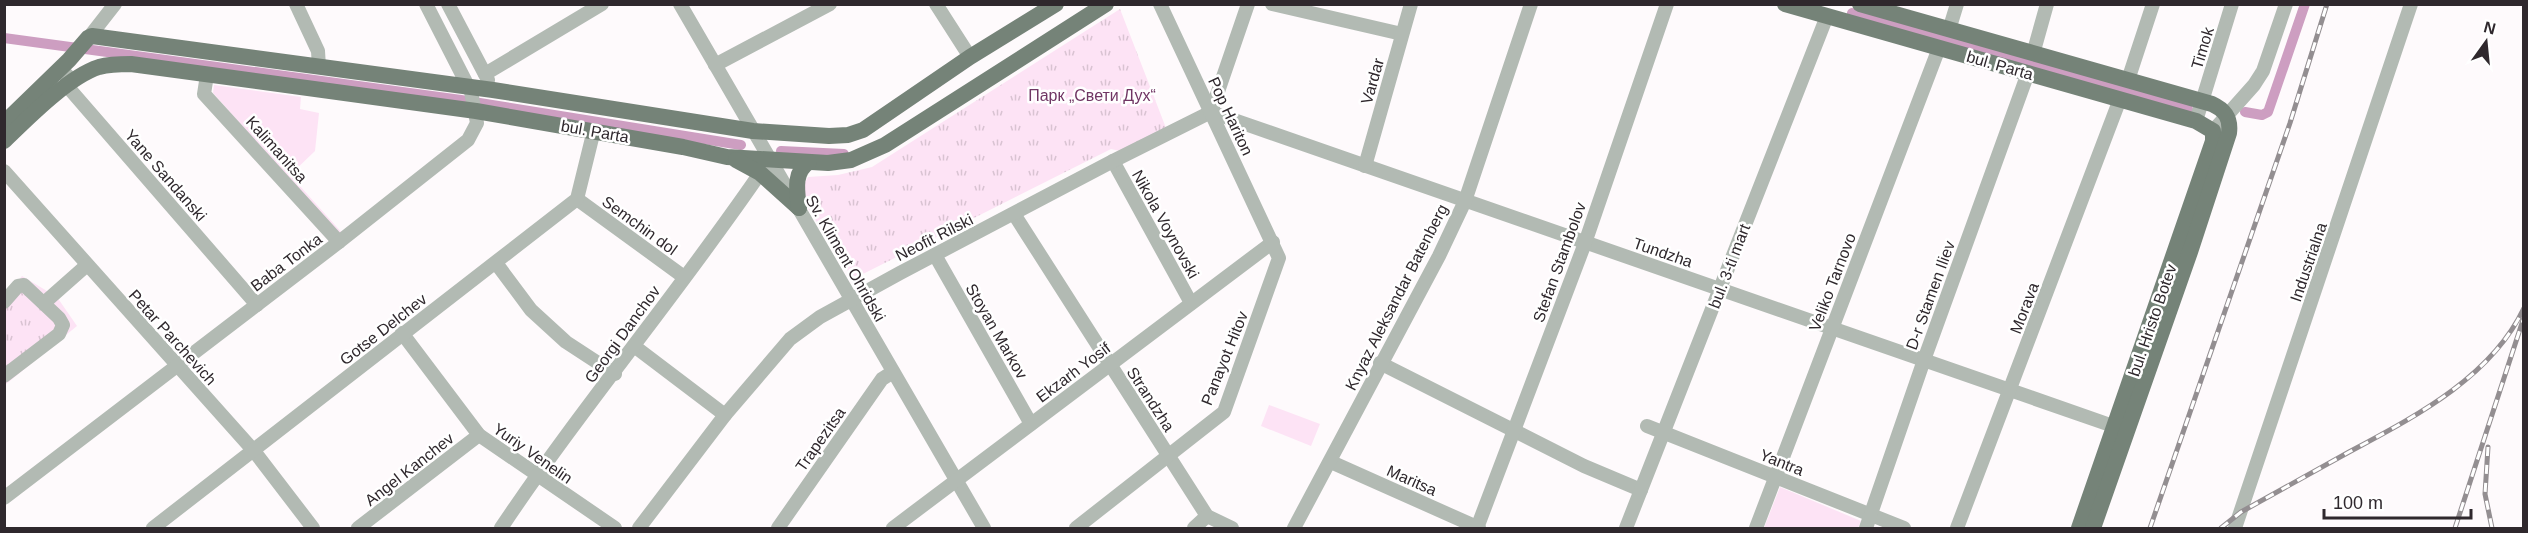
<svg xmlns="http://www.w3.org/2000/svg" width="2528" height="533" viewBox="0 0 2528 533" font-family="Helvetica,sans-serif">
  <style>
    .grass { fill: #fde3f5 }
    .park { fill: url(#park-tufts) }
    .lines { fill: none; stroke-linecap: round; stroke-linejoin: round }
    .canal { stroke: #cd9ec1; stroke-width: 10 }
    .minor { stroke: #b2bab3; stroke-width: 14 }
    .major { stroke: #758378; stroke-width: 16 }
    .rail-casing { stroke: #938e91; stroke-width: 5 }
    .rail { stroke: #fff; stroke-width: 3; stroke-dasharray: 9; stroke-linecap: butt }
    .labels { text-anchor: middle; stroke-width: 5; stroke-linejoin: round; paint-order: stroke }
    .street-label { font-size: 16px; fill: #2f282d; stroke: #fff }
    .park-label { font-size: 16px; fill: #703664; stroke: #fff }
  </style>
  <defs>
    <pattern id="park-tufts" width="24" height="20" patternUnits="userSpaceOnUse" patternTransform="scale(1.5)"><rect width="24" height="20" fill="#fde3f5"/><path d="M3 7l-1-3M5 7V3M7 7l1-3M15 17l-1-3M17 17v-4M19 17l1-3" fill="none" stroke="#d9c3d2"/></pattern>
  </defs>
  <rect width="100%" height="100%" fill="#fefafc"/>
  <!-- grass -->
  <g class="grass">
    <polygon points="214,85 301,97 300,109 319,113 315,151 290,175 344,235 341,237 213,93"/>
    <polygon points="1269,405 1320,424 1311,446 1261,426"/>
    <polygon points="1780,487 1861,521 1858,528 1764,528"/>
  </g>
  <!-- park -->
  <g class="park">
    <polygon points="1120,9 1166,128 1120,151 1111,149 853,279 804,202 803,186 808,177 838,175 872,167"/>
    <polygon points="22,276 57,297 77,326 5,385 5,298"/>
  </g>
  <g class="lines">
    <!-- canal -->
    <g class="canal">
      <polyline points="1852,13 2188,109"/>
      <polyline points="4,38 461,100 741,145"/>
      <polyline points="2245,112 2262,115 2268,112 2305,4"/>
      <polyline points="781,151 844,154"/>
    </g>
    <!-- minor -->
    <g class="minor">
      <polyline points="296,4 318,51 319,67"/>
      <polyline points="448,4 488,80"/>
      <polyline points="680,4 984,528"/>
      <polyline points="936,4 970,57"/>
      <polyline points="1272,4 1402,34"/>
      <polyline points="1949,30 1957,4"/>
      <polyline points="90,36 115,4"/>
      <polyline points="2033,54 2047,4"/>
      <polyline points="715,65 830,4"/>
      <polyline points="485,74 602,4"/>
      <polyline points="67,75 67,86 257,305"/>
      <polyline points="207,75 204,94 339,242"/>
      <polyline points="2128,80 2153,4"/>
      <polyline points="1211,112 2116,427"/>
      <polyline points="2196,121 2232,4"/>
      <polyline points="2213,131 2254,85 2263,71 2286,4"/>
      <polyline points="1113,161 1191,303"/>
      <polyline points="1365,166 1411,4"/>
      <polyline points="4,171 254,451 313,528"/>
      <polyline points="577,199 684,277"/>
      <polyline points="1014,214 1207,516 1232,528"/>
      <polyline points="935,255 1031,424"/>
      <polyline points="496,263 531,310 566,342 615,374"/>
      <polyline points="4,302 18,286 24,285 59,318 63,325 59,334 4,376"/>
      <polyline points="44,303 87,265"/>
      <polyline points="402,333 479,435 615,528"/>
      <polyline points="634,346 725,415"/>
      <polyline points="1380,363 1584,466 1641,490"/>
      <polyline points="1647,426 1904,528"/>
      <polyline points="1331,462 1479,528"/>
      <polyline points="4,498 339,242 468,140 477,123 471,92 426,4"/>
      <polyline points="153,528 577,199 594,130"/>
      <polyline points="358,528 479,435"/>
      <path d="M501,528C584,404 681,290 765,166"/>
      <polyline points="639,528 725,415 790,339 820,317 900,273 1113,161 1211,112 1248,4"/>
      <polyline points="778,528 882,379 893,372"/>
      <polyline points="893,528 1273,242"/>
      <polyline points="1076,528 1224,412 1279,258 1160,4"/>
      <polyline points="1194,528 1207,516"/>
      <polyline points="1294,528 1439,256 1465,201 1531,4"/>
      <polyline points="1477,528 1585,243 1667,4"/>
      <polyline points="1626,528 1827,16"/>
      <polyline points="1756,528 1939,48"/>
      <polyline points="1866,528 1924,360 2028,73"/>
      <polyline points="1957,528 2120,99"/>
      <polyline points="2235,528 2411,4"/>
    </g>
    <!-- major -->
    <g class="major">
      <polyline points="1785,4 2196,121 2213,131 2213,141 2079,528"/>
      <path d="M1860,4L2212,104C2225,110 2231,118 2229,133L2190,252L2093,528"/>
      <polyline points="4,123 69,60 88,38 92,36 493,90 753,131 829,136 848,135 863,130 970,57 1056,4"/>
      <path d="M4,141C28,118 68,77 99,67C110,64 120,64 131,64L476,111L683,147L727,157L828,163L851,160L885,145L1106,4"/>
      <polyline points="736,160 760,173 799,208"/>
      <path d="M799,208C797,191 793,172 809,162"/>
    </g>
    <defs>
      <g id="rail">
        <polyline points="2488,447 2485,494 2492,528"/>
        <polyline points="2150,528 2290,123 2327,4"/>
        <path d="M2221,528L2241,512C2277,492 2313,472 2349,452C2414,417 2491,378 2524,308"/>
        <polyline points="2455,528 2523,320"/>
      </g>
    </defs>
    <!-- rail casing -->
    <use href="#rail" class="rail-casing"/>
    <!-- rail -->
    <use href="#rail" class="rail"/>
  </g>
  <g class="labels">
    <!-- street labels -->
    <g class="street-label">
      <text transform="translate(2202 48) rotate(-73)" y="6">Timok</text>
      <text transform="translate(2000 65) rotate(16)" y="6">bul. Parta</text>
      <text transform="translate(1372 81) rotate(-74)" y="6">Vardar</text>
      <text transform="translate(1231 116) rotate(65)" y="6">Pop Hariton</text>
      <text transform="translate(595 131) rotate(10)" y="6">bul. Parta</text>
      <text transform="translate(277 149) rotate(48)" y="6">Kalimanitsa</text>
      <text transform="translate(166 175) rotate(49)" y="6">Yane Sandanski</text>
      <text transform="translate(1166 224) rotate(61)" y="6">Nikola Voynovski</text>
      <text transform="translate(640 225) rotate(36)" y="6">Semchin dol</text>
      <text transform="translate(934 237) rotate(-27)" y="6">Neofit Rilski</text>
      <text transform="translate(1663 252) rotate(19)" y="6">Tundzha</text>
      <text transform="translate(846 258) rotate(60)" y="6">Sv. Kliment Ohridski</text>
      <text transform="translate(286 262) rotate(-37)" y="6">Baba Tonka</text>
      <text transform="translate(1559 262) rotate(-70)" y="6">Stefan Stambolov</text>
      <text transform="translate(2308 262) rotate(-71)" y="6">Industrialna</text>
      <text transform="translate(1729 266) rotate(-69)" y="6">bul. 3-ti mart</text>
      <text transform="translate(1832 282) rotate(-69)" y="6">Veliko Tarnovo</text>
      <text transform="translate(1930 295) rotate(-70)" y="6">D-r Stamen Iliev</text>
      <text transform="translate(1396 297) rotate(-63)" y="6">Knyaz Aleksandar Batenberg</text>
      <text transform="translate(2024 308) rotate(-69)" y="6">Morava</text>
      <text transform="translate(2152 320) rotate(-71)" y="6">bul. Hristo Botev</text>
      <text transform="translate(383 329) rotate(-38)" y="6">Gotse Delchev</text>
      <text transform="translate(997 331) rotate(60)" y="6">Stoyan Markov</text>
      <text transform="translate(622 334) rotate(-54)" y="6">Georgi Danchov</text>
      <text transform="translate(173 337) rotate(48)" y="6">Petar Parchevich</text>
      <text transform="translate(1224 358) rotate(-68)" y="6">Panayot Hitov</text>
      <text transform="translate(1073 372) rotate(-37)" y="6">Ekzarh Yosif</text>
      <text transform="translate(1151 399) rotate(57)" y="6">Strandzha</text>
      <text transform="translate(820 439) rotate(-55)" y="6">Trapezitsa</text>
      <text transform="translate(533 453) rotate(35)" y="6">Yuriy Venelin</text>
      <text transform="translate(1782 462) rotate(22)" y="6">Yantra</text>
      <text transform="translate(409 469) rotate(-38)" y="6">Angel Kanchev</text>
      <text transform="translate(1412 480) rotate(24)" y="6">Maritsa</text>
    </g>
    <!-- park labels -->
    <g class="park-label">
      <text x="1092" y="101">Парк „Свети Дух“</text>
    </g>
  </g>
  <!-- border -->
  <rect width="2528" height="533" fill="none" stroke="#2f282d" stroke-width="12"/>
  <!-- north arrow -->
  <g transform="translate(2486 42) rotate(15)" stroke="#ffffff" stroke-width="4.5" paint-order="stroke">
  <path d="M0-4.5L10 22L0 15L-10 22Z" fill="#2f282d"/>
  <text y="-9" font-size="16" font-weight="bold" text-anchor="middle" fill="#2f282d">N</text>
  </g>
  <!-- scale -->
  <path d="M2324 509v9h147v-9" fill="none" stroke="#2f282d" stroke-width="3"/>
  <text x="2333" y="509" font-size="18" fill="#2f282d" stroke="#ffffff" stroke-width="4.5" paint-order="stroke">100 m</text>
</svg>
